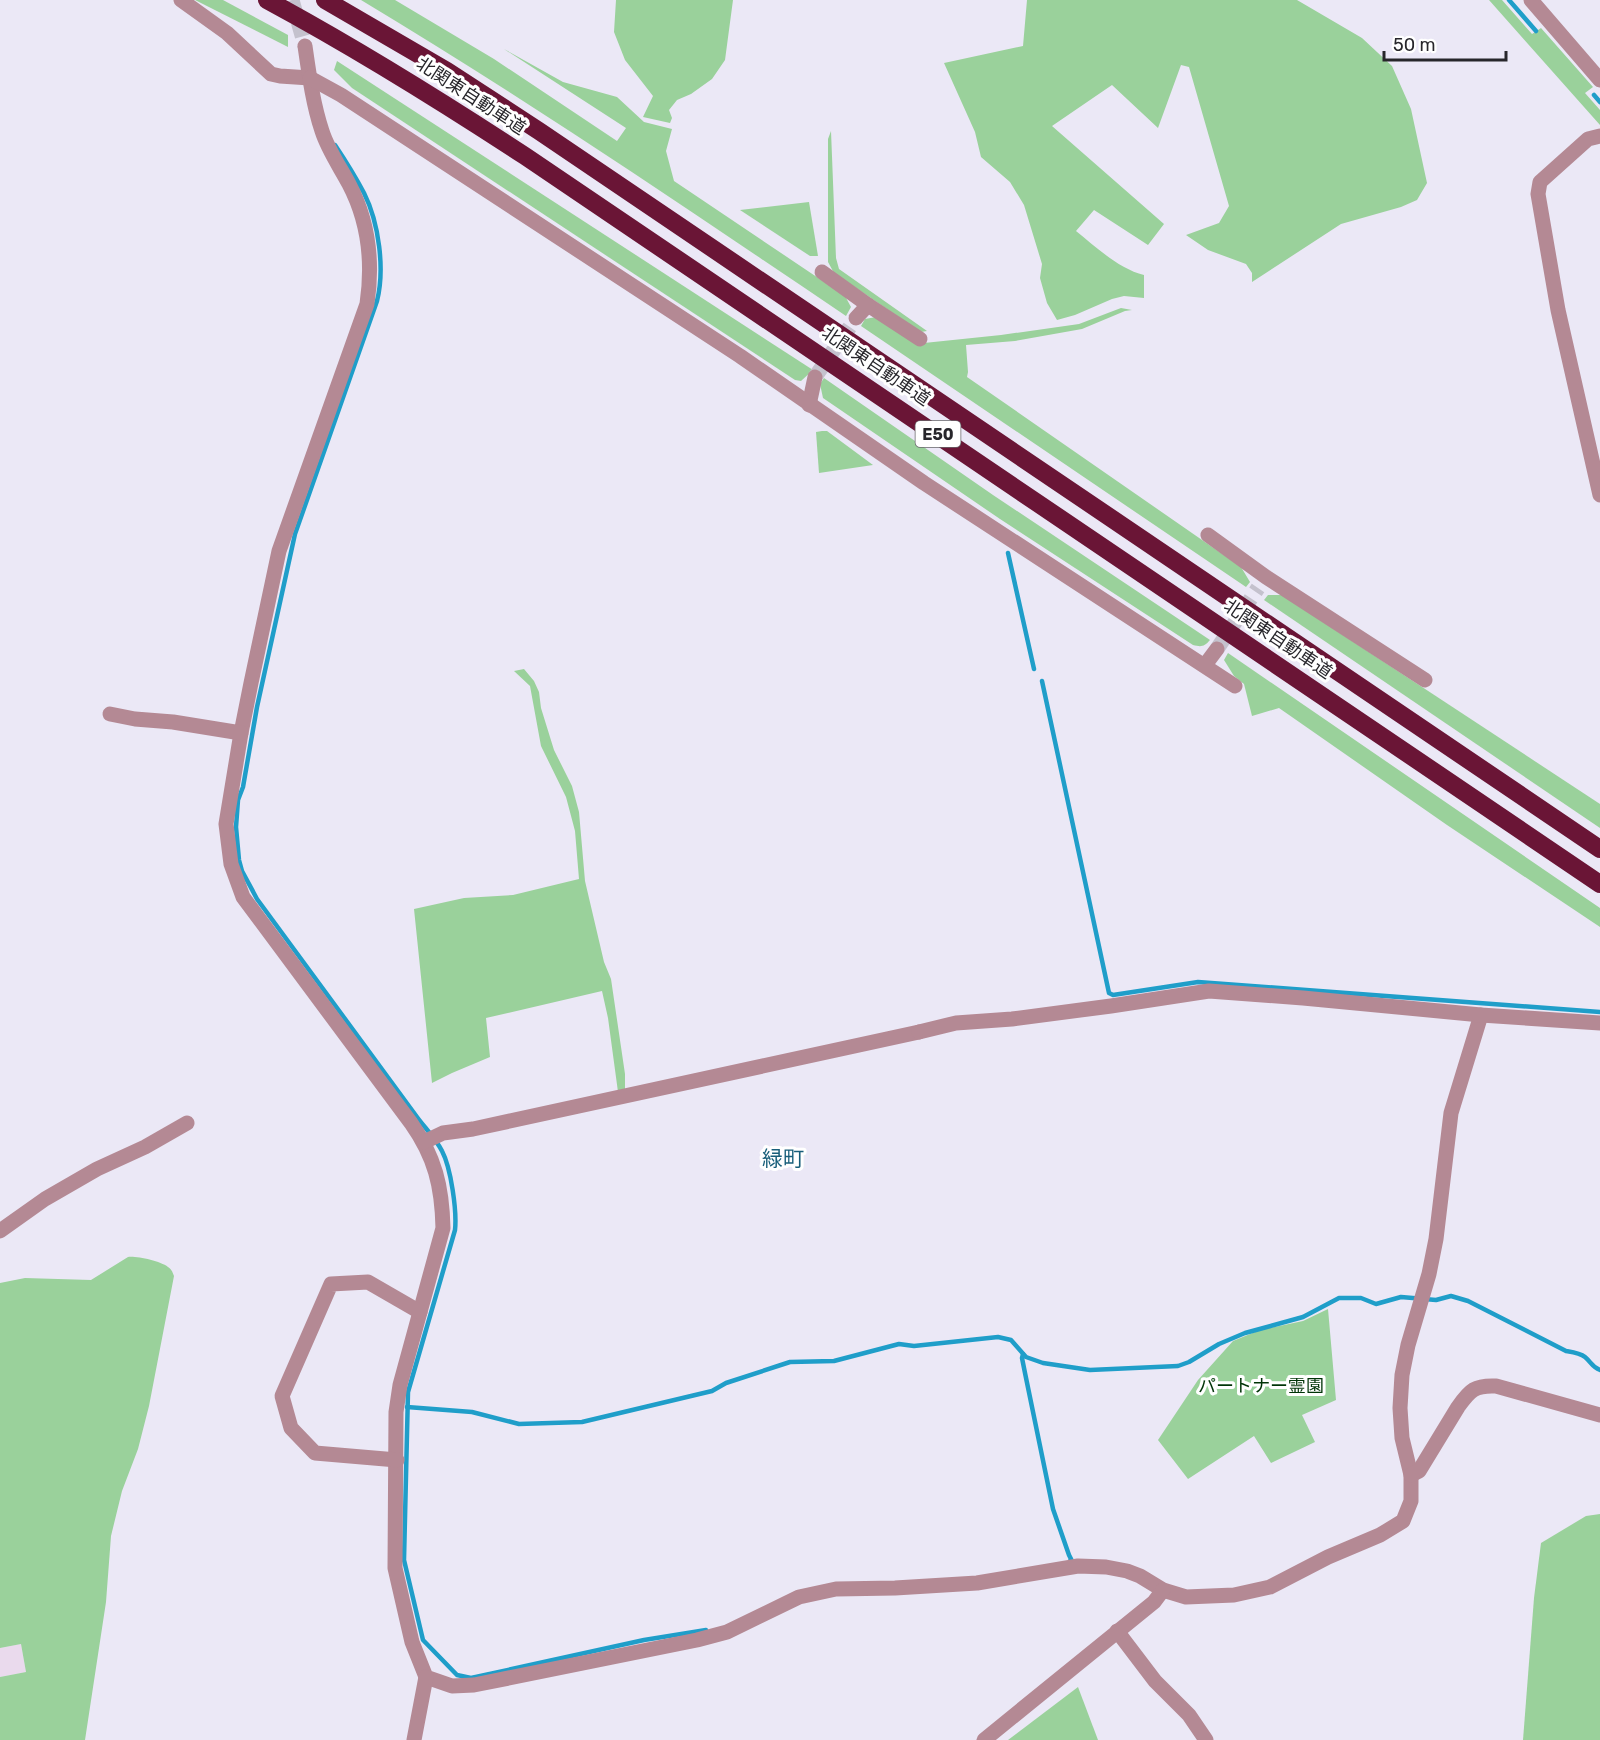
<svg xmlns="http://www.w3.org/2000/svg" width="1600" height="1740" viewBox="0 0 1600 1740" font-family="Rubik,'Noto Sans JP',sans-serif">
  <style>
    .industrial { fill: #eadaed }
    .green { fill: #9ad19b }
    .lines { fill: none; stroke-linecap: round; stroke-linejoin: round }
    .stream { stroke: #1f9ec9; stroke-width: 4.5 }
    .minor-tunnel { stroke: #c4c1cd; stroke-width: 15; stroke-dasharray: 15 8; stroke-linecap: butt }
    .tertiary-tunnel { stroke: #c4c1cd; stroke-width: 15; stroke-dasharray: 15 8; stroke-linecap: butt }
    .minor { stroke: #b48994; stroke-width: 15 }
    .tertiary { stroke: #b48994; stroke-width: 15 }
    .motorway { stroke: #6a1536; stroke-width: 18 }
    .labels { text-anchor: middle; stroke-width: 6; stroke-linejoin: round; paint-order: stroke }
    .shield { fill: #fff; stroke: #68676b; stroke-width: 1.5 }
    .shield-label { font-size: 16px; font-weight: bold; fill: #27262b }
    .street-label { font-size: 18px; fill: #27262b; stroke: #fff }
    .park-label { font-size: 18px; fill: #003407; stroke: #fff }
    .quarter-label { font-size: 21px; fill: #185e7a; stroke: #fff }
  </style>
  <rect width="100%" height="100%" fill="#ebe8f6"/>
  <!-- industrial -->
  <polygon class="industrial" points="21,1644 26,1672 0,1677 0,1648"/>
  <!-- green -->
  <g class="green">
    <polygon points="195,0 223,0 288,35 288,47"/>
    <path d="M361,0H395L494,59L617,141L626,128L504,49L563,82L617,97L644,122L672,129L666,151L674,181L845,296L851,307L846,316C686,208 526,99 361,0Z"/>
    <polygon points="616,0 733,0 725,60 712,79 691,94 677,100 669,110 672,118 670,123 643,117 653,96 625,60 614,32"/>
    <path d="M1027,0H1297L1362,38L1392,66L1411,109L1427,183L1417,200L1401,207L1341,224L1252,282V273L1246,264L1208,250L1186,235L1219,223L1229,206L1189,67L1181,65L1158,128L1112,85L1052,126L1164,224L1148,245L1094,210L1076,231C1096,247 1119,269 1144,275V298L1124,296L1112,299L1075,315L1057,320L1047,303L1040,278L1042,264L1024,205L1010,182L981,157L975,132L944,63L1023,46Z"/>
    <polygon points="1489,0 1502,0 1532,34 1541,28 1593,87 1585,93 1600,110 1600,125"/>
    <polygon points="337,61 813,370 801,381 795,380 352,88 334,70"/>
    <polygon points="831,131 836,258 839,269 927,331 921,332 834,273 828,262 828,139"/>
    <polygon points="809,202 818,256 810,256 740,210"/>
    <polygon points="1121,308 1132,310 1125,311 1082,329 1015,341 966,345 968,372 967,377 1241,567 1250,582 1246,587 861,326 865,319 876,317 924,343 1001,335 1079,324"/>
    <path d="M824,378L993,495L1210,640C1204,647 1201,647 1193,645L1000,519L823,398L820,384Z"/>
    <polygon points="822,431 827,431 873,465 819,473 816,432"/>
    <polygon points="1268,595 1282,595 1600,804 1600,828 1264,600"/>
    <polygon points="1228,653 1600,908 1600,927 1447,825 1279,708 1252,716 1244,684 1234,676 1224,660"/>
    <polygon points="524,669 534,681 539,692 541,708 554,750 572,786 579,812 585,881 604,962 611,979 625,1074 625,1091 618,1092 608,1018 602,991 486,1018 490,1057 452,1073 432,1083 414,909 464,898 513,895 579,879 575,831 566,797 541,746 530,686 514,671"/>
    <path d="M128,1257C137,1256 160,1261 168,1267C172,1270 172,1271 174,1276L149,1406L138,1449L122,1491L111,1536L106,1602L85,1740H0V1677L26,1672L21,1644L0,1648V1283L25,1278L91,1280Z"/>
    <polygon points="1328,1309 1336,1400 1302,1415 1315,1442 1271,1463 1254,1436 1188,1479 1158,1440 1198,1380 1233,1341 1260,1330 1303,1321"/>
    <polygon points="1600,1514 1600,1740 1523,1740 1534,1598 1541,1543 1586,1516"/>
    <polygon points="1078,1687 1098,1740 1008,1740"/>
  </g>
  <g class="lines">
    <!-- stream -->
    <g class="stream">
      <polyline points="1509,0 1536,31"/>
      <polyline points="1594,95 1600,102"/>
      <path d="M335,145C345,160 355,176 364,193C379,223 385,269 377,301L295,534L257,707L243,787L238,800L236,827L239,860L242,871L257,899L417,1117C425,1128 436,1139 442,1151C451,1168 457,1211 455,1230L408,1392L404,1560L423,1640L457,1675L471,1678L644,1640L706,1630"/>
      <polyline points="1008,553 1034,669"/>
      <polyline points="1042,681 1109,993 1113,995 1198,982 1600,1012"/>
      <polyline points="1023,1354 1022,1358 1025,1373 1053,1509 1069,1555 1072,1561 1070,1561"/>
      <path d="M407,1407L472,1412L519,1424L582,1422L712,1391L726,1383L790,1362L834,1361L899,1344L914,1346L998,1337L1011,1340L1026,1357L1043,1363L1090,1370L1178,1366L1189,1362L1219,1344L1245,1333L1303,1317L1339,1298H1361L1376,1304L1401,1297L1436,1300L1451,1296L1468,1301L1566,1351C1572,1352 1580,1353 1585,1357C1591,1362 1592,1367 1600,1370"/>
    </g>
    <!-- minor-tunnel -->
    <g class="minor-tunnel">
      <polyline points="815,377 856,318"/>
      <polyline points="1217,649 1258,588"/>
    </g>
    <!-- tertiary-tunnel -->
    <polyline class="tertiary-tunnel" points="292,0 305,46"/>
    <!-- minor -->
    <g class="minor">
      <polyline points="181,0 227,33 271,74 280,76 310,78"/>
      <path d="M305,46C309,74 313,104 322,131C328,150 340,167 349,184C369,222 373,263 367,304L279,551L251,683L241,733L226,824L231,864L243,897L411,1123C435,1157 442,1186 443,1228L400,1385L396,1412L395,1568L412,1642L426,1677L452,1686L474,1685L697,1640L727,1632L799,1597L836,1589L895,1588L977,1583L1078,1566L1106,1567L1127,1571L1140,1576L1163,1590L1186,1597L1234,1595L1270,1587L1328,1557L1380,1535L1403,1521L1411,1501V1475L1402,1438L1400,1408L1402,1375L1408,1345L1429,1274L1436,1239L1451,1113L1481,1015"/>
      <polyline points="1600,136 1588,139 1540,182 1538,194 1558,310 1600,495"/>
      <polyline points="822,272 868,305 920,339"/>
      <polyline points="856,318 868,305"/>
      <polyline points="809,405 815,377"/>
      <polyline points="1208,535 1266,577 1425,680"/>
      <polyline points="1205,665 1217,649"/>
      <polyline points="110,714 135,719 173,722 241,733"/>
      <polyline points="424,1142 443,1133 473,1129 919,1032"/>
      <polyline points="0,1231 45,1199 97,1169 145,1147 187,1123"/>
      <polyline points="397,1460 315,1453 291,1428 282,1396 331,1284 368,1282 420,1312"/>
      <path d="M1411,1475L1419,1471L1458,1407C1470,1390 1475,1385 1496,1386L1600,1415"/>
      <polyline points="1117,1631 1155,1681 1189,1715 1206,1740"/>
      <polyline points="414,1740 426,1677"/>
      <polyline points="984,1740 1154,1602 1163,1590"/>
    </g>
    <!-- tertiary -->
    <g class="tertiary">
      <polyline points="1531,0 1600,80"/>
      <polyline points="310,78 341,95 740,356 924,483 1235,686"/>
      <polyline points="919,1032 956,1023 1012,1019 1111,1006 1209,991 1303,998 1481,1015 1600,1023"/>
    </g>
    <!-- motorway -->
    <g class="motorway">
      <path d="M267,0C356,48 441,101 525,156L1600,884"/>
      <polyline points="325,0 447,71 539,131 1600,849"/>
    </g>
  </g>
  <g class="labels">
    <!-- shield labels -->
    <rect class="shield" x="915.5" y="421" width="45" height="26" rx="4.5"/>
    <g class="shield-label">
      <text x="938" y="440">E50</text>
    </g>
    <!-- street labels -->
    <g class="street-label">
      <text transform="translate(471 96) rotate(33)" y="6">北関東自動車道</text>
      <text transform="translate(876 366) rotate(34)" y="6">北関東自動車道</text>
      <text transform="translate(1278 639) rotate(34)" y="6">北関東自動車道</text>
    </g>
    <!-- park labels -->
    <g class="park-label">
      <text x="1261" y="1392">パートナー霊園</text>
    </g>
    <!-- quarter labels -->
    <g class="quarter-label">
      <text x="783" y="1166">緑町</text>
    </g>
  </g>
  <!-- scale -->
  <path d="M1384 51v9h122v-9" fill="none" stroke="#27262b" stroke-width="3"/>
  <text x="1393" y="51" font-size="18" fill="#27262b" stroke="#ffffff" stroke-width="4.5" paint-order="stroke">50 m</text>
</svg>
